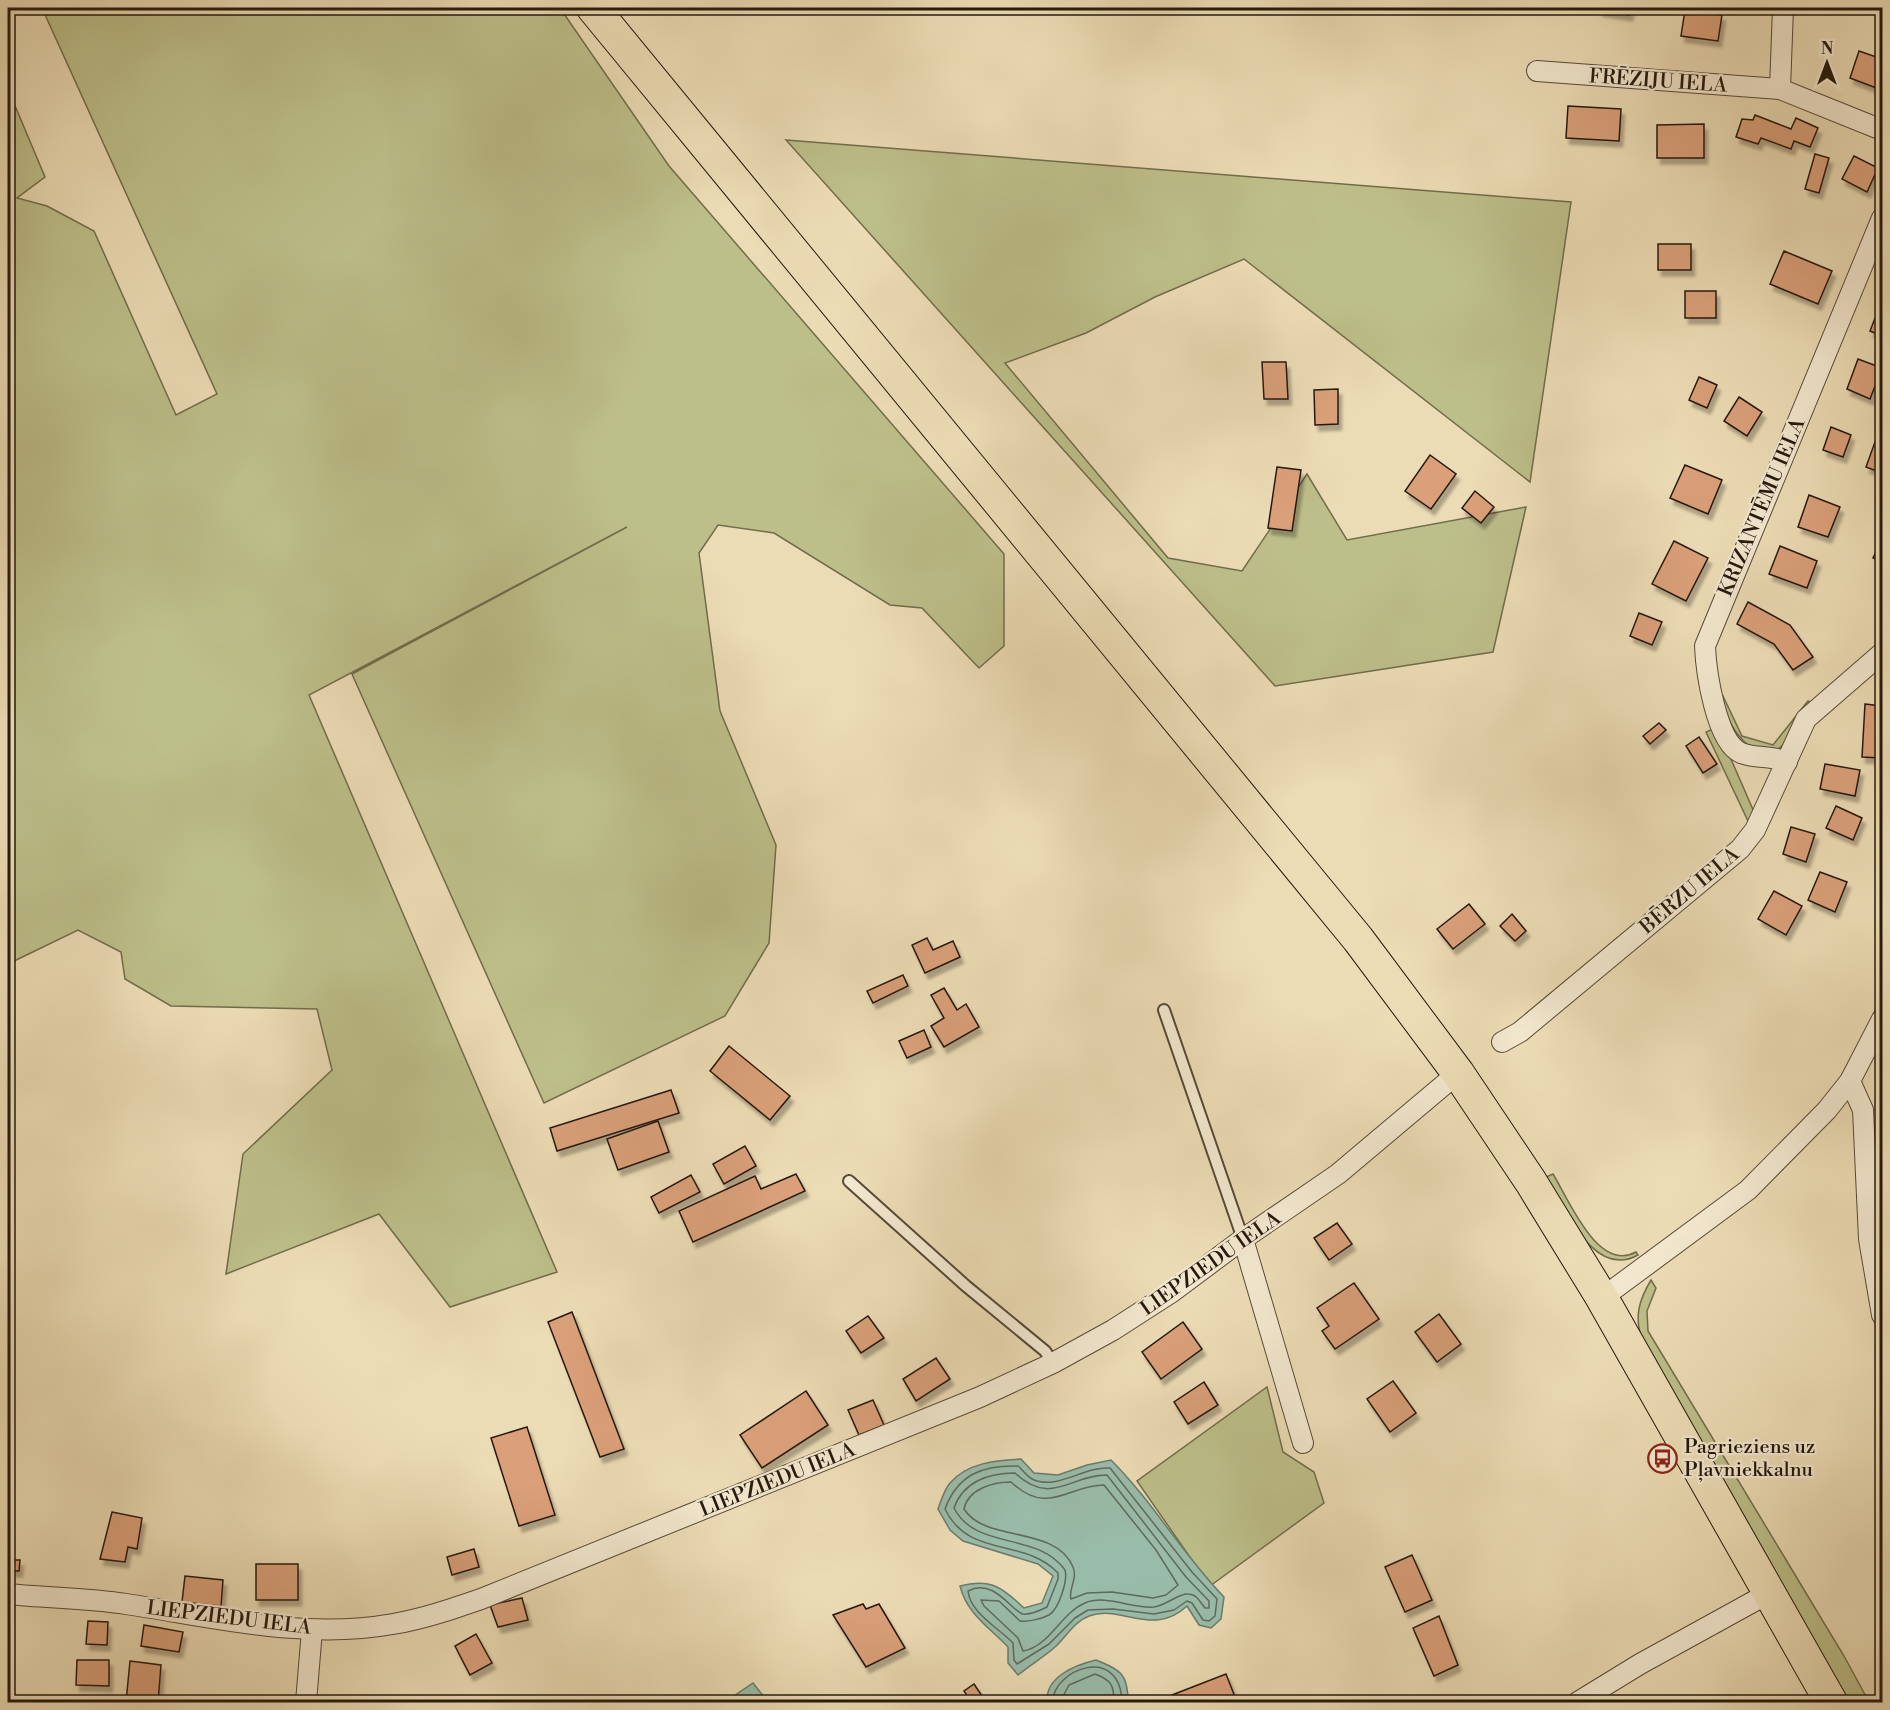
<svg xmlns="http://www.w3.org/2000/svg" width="1890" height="1710" viewBox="0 0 1890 1710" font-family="'Libre Bodoni',serif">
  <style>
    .green { fill: #bdbf8a; stroke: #716c4c; stroke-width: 1.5 }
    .water { fill: #99bcaa; stroke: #6b7b6c; stroke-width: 1.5 }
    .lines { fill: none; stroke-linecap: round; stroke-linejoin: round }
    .shore { stroke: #5f6a5c; stroke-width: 1.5 }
    .building { fill: #daa07a; stroke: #25190e; stroke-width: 1.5; filter: url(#shadow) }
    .service-casing { stroke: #574a38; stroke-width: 14 }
    .minor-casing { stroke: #574a38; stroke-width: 22 }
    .primary-casing { stroke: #25190e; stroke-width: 34 }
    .service { stroke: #f3e8cf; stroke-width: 10 }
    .minor { stroke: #f3e8cf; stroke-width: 20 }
    .primary { stroke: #ecdcb5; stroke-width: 32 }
    .labels { text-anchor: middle; stroke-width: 4.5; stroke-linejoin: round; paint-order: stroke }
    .street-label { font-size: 20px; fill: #25190e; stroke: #f3e8cf }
    .poi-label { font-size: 20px; fill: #25190e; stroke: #f3e8cf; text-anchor: start }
  </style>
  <defs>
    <filter id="shadow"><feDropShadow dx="3.5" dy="6" stdDeviation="1.5" flood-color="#0004"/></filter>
  </defs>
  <rect width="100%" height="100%" fill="#ecdcb5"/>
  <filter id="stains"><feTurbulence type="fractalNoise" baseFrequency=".00333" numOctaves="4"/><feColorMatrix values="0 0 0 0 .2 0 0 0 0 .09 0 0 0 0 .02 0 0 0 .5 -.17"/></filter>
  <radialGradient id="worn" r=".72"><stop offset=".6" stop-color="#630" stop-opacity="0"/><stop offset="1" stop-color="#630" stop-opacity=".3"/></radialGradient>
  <!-- green -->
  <g class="green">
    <polygon points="42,8 560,8 669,166 1004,554 1004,646 979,668 922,608 890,605 774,533 718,525 699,553 720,711 776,845 769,943 725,1016 544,1103 352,674 627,527 309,695 557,1272 450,1307 379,1214 226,1274 243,1154 332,1070 317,1009 171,1006 125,979 121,952 78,930 8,964 8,89 45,177 17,198 47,206 94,231 176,415 217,394"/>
    <polygon points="786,140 1571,202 1530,482 1244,259 1155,297 1086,333 1005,363 1168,558 1242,571 1307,474 1347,540 1526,507 1493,652 1275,686"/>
    <path d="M1723,696L1742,736L1773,745L1808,701L1812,703C1803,715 1796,730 1786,742C1756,776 1727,721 1718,699Z"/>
    <polygon points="1717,727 1754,812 1748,821 1706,732"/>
    <path d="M1553,1174C1569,1200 1598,1273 1636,1252L1638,1255C1593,1280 1565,1207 1546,1177Z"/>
    <path d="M1651,1280L1656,1288L1647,1311L1648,1331L1844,1656L1869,1702H1845L1642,1339C1634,1317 1639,1300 1651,1280Z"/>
    <polygon points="1267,1387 1283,1452 1314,1472 1324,1503 1210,1586 1137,1481"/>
  </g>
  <!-- water -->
  <g class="water">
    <path d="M1021,1459L1034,1473L1058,1475L1087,1465L1111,1460C1153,1502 1183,1555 1224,1597L1221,1619L1211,1628L1199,1625L1187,1606C1153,1638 1121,1604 1089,1616C1075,1621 1066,1637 1055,1647C1044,1657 1030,1665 1018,1675L1008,1663V1647C989,1627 967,1614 960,1586C991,1578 1003,1588 1024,1608L1042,1603L1053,1576L1038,1564L963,1541L950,1530L938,1509C941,1501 944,1490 950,1483C967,1463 996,1460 1021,1459Z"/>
    <path d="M1096,1660C1121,1670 1128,1674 1128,1702H1047C1045,1677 1075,1665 1096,1660Z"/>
    <polygon points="753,1683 768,1702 725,1702"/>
  </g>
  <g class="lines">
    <!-- shore -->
    <g class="shore">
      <path d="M1018,1466C1022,1469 1026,1476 1032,1479C1057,1491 1084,1466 1110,1468L1192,1572L1217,1599L1215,1616L1209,1621L1203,1620L1192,1603L1187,1601L1174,1610L1154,1614L1113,1609L1088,1610L1075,1618L1049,1644L1017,1664L1014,1660L1013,1643C999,1628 970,1613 968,1591C994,1577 1012,1612 1023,1614C1030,1615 1041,1610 1047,1607L1058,1579V1573C1024,1537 969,1559 945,1509C958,1474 983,1465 1018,1466Z"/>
      <path d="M1015,1473C1052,1507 1069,1475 1107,1475L1186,1577L1209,1601V1608H1205C1200,1602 1197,1594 1188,1594C1179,1593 1167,1605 1154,1607C1132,1609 1106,1594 1085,1603C1061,1613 1049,1647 1023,1651L1018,1638L984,1606L981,1600L999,1601L1020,1621C1028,1622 1041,1619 1049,1615C1059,1609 1068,1580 1065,1570C1037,1531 976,1551 954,1508C963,1482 988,1473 1015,1473Z"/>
      <path d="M1011,1482C1048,1517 1068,1485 1104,1485L1156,1550L1178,1585L1166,1595L1153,1598L1112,1592L1087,1593L1071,1599C1068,1589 1078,1579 1073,1567C1056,1525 985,1543 964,1509C968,1489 993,1482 1011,1482Z"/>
      <path d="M1053,1702C1052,1670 1120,1643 1122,1702"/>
      <path d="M1060,1702L1069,1685L1095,1674C1111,1680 1114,1685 1114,1702"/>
    </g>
  </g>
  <!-- building -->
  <g class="building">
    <polygon points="1599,8 1631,8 1629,15 1599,10"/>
    <polygon points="1685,10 1722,15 1718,41 1681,36"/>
    <polygon points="1859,51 1882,59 1882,79 1879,89 1850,78"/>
    <polygon points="1568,106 1621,109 1619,141 1566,138"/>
    <polygon points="1755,115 1791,129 1796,118 1818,128 1810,147 1794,141 1791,149 1761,138 1758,144 1736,137 1742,119 1753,120"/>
    <polygon points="1704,124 1704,158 1657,158 1657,125"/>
    <polygon points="1815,154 1829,158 1819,193 1805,189"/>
    <polygon points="1854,156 1878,168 1867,192 1842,179"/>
    <rect x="1658" y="244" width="33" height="26"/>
    <polygon points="1784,251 1832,271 1818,304 1770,284"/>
    <rect x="1685" y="291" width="31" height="27"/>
    <polygon points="1882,300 1882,336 1870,331"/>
    <polygon points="1858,359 1882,368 1870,399 1847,389"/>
    <polygon points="1262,362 1286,362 1288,399 1264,399"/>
    <polygon points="1699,377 1717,385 1707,408 1689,400"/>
    <polygon points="1338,389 1338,424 1315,425 1314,390"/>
    <polygon points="1739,397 1762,412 1747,436 1724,421"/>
    <polygon points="1831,427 1851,435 1843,457 1823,450"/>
    <polygon points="1875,442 1882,445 1882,473 1866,467"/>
    <polygon points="1430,455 1456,474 1431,509 1405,491"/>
    <polygon points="1685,465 1722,480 1708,514 1670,498"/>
    <polygon points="1277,467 1301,470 1292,531 1268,528"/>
    <polygon points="1475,491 1494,507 1481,523 1462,508"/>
    <polygon points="1809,495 1840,507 1828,537 1798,527"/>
    <polygon points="1882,540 1882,562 1873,558"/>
    <polygon points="1674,541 1708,558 1686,601 1652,584"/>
    <polygon points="1780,546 1817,561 1807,588 1769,574"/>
    <polygon points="1748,602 1790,625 1813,657 1793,670 1774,644 1737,624"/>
    <polygon points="1639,613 1662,622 1652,645 1630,636"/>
    <polygon points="1865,704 1882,706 1881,758 1862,757"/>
    <polygon points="1659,723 1666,730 1650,744 1643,736"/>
    <polygon points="1699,737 1717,764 1703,773 1686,746"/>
    <polygon points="1825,764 1860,770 1855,796 1820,789"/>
    <polygon points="1836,806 1862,818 1853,840 1826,828"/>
    <polygon points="1791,827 1815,834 1806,862 1783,854"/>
    <polygon points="1820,872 1847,882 1835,912 1808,900"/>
    <polygon points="1774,891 1802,906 1786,935 1758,919"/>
    <polygon points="1469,904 1485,924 1453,949 1437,929"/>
    <polygon points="1512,914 1526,931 1515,941 1500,926"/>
    <polygon points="927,938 933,950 953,941 960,957 925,973 912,945"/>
    <polygon points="903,975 908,986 873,1003 867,991"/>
    <polygon points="944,988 957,1010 966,1004 979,1027 944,1047 931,1026 944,1018 931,995"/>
    <polygon points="924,1030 931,1047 907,1058 899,1041"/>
    <polygon points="729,1046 790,1096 770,1120 710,1071"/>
    <polygon points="671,1090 679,1113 557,1151 550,1128"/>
    <polygon points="658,1121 669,1152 618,1170 607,1139"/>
    <polygon points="745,1146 756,1166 724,1184 713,1164"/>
    <polygon points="796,1174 805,1191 693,1242 679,1211 755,1176 761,1189"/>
    <polygon points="691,1175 700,1192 659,1213 651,1197"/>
    <polygon points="1337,1223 1352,1244 1329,1260 1314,1238"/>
    <polygon points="1354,1283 1379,1319 1335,1349 1322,1331 1329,1326 1317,1308"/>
    <polygon points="572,1312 624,1449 600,1457 548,1322"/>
    <polygon points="1439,1314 1461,1344 1437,1362 1415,1332"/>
    <polygon points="868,1316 884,1338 861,1353 846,1331"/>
    <polygon points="1183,1322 1202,1349 1161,1379 1142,1352"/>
    <polygon points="936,1358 950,1379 916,1401 903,1379"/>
    <polygon points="1393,1381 1416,1413 1390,1432 1367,1399"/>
    <polygon points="1204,1382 1218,1405 1188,1424 1174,1402"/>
    <polygon points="806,1391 828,1425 762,1468 740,1435"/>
    <polygon points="873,1400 884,1425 859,1435 848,1410"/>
    <polygon points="527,1427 555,1515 519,1526 491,1438"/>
    <polygon points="112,1512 142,1518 137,1549 128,1547 125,1562 100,1559"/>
    <polygon points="474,1549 479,1567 452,1575 447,1557"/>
    <polygon points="1412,1555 1432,1600 1405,1612 1385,1567"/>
    <polygon points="8,1560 20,1560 19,1571 8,1571"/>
    <rect x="256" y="1564" width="42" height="36"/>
    <polygon points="185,1576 223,1580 221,1606 182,1602"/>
    <polygon points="522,1598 528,1620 498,1627 490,1605"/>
    <polygon points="863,1604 866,1609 879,1604 905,1648 866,1667 833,1615"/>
    <polygon points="1439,1616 1458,1665 1434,1676 1413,1628"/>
    <polygon points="88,1621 108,1622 107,1645 86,1644"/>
    <polygon points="144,1625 183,1632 179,1652 141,1646"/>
    <polygon points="476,1634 492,1663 470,1675 455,1646"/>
    <polygon points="77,1660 109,1660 109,1686 76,1685"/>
    <polygon points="130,1661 161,1665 158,1702 126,1702"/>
    <polygon points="1226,1674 1237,1702 1175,1702 1172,1695"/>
    <polygon points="974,1684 986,1702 971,1702 964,1691"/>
  </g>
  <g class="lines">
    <defs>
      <g id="service">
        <polyline points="1164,1010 1243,1239"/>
        <polyline points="849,1181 966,1286 1045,1351 1053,1363"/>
      </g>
      <g id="minor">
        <polyline points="1783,8 1780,89 1882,130"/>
        <polyline points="1537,71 1780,89"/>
        <path d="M1787,762C1772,755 1756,759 1741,753C1716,742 1706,671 1705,646L1882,218"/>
        <polyline points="1502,1042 1520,1032 1740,849 1755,830 1806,719 1882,653"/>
        <polyline points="1850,1081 1863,1110 1869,1239 1882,1315"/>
        <polyline points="1243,1239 1303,1443"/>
        <polyline points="1602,1298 1748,1190 1827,1110 1850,1081 1882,1019"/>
        <path d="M8,1594C47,1598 87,1598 126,1604C214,1617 303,1640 393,1624C423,1619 452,1609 481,1599L980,1397L1053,1363L1113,1330L1172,1292L1243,1239L1338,1174L1458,1073"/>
        <polyline points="306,1702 312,1630"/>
        <polyline points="1578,1702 1640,1664 1769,1593"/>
      </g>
      <polyline id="primary" points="593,8 1358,939 1458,1073 1531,1182 1602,1298 1831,1702"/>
    </defs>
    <!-- service casing -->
    <use href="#service" class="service-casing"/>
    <!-- minor casing -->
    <use href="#minor" class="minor-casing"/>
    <!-- primary casing -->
    <use href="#primary" class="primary-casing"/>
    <!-- service -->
    <use href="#service" class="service"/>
    <!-- minor -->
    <use href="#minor" class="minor"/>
    <!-- primary -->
    <use href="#primary" class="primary"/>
  </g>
  <!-- icons -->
  <defs>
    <symbol id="bus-ring" viewBox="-11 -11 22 22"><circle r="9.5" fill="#f3e8cf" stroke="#8f2418" stroke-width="1.5"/><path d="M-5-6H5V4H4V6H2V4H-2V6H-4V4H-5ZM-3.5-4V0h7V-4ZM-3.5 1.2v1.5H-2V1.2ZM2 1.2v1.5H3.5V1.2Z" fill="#8f2418"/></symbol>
  </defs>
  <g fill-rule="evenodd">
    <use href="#bus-ring" x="1646" y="1442" width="33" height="33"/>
  </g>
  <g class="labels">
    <!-- street labels -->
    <g class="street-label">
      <text transform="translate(1658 80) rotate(4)" y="7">FRĒZIJU IELA</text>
      <text transform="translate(1761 507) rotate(-67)" y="7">KRIZANTĒMU IELA</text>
      <text transform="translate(1689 890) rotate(-40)" y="7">BĒRZU IELA</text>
      <text transform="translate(1210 1263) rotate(-35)" y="7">LIEPZIEDU IELA</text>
      <text transform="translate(777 1479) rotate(-22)" y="7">LIEPZIEDU IELA</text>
      <text transform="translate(229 1617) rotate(7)" y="7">LIEPZIEDU IELA</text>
    </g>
    <!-- poi labels -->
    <g class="poi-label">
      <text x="1684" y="1453">Pagrieziens uz<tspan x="1684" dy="23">Pļavniekkalnu</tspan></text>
    </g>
  </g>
  <!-- margin -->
  <rect width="1890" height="1710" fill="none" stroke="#ecdcb5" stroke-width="30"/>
  <rect x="9" y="9" width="1872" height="1692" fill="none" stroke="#25190e" stroke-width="3"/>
  <rect x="15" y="15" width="1860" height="1680" fill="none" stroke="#25190e" stroke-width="1.5"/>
  <!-- north arrow -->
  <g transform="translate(1827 63)" stroke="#f3e8cf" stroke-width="4.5" paint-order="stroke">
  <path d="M0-4.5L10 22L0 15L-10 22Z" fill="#25190e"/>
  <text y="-9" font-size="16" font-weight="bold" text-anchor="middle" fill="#25190e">N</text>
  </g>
  <rect width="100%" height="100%" filter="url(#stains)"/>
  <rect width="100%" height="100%" fill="url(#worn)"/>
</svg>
